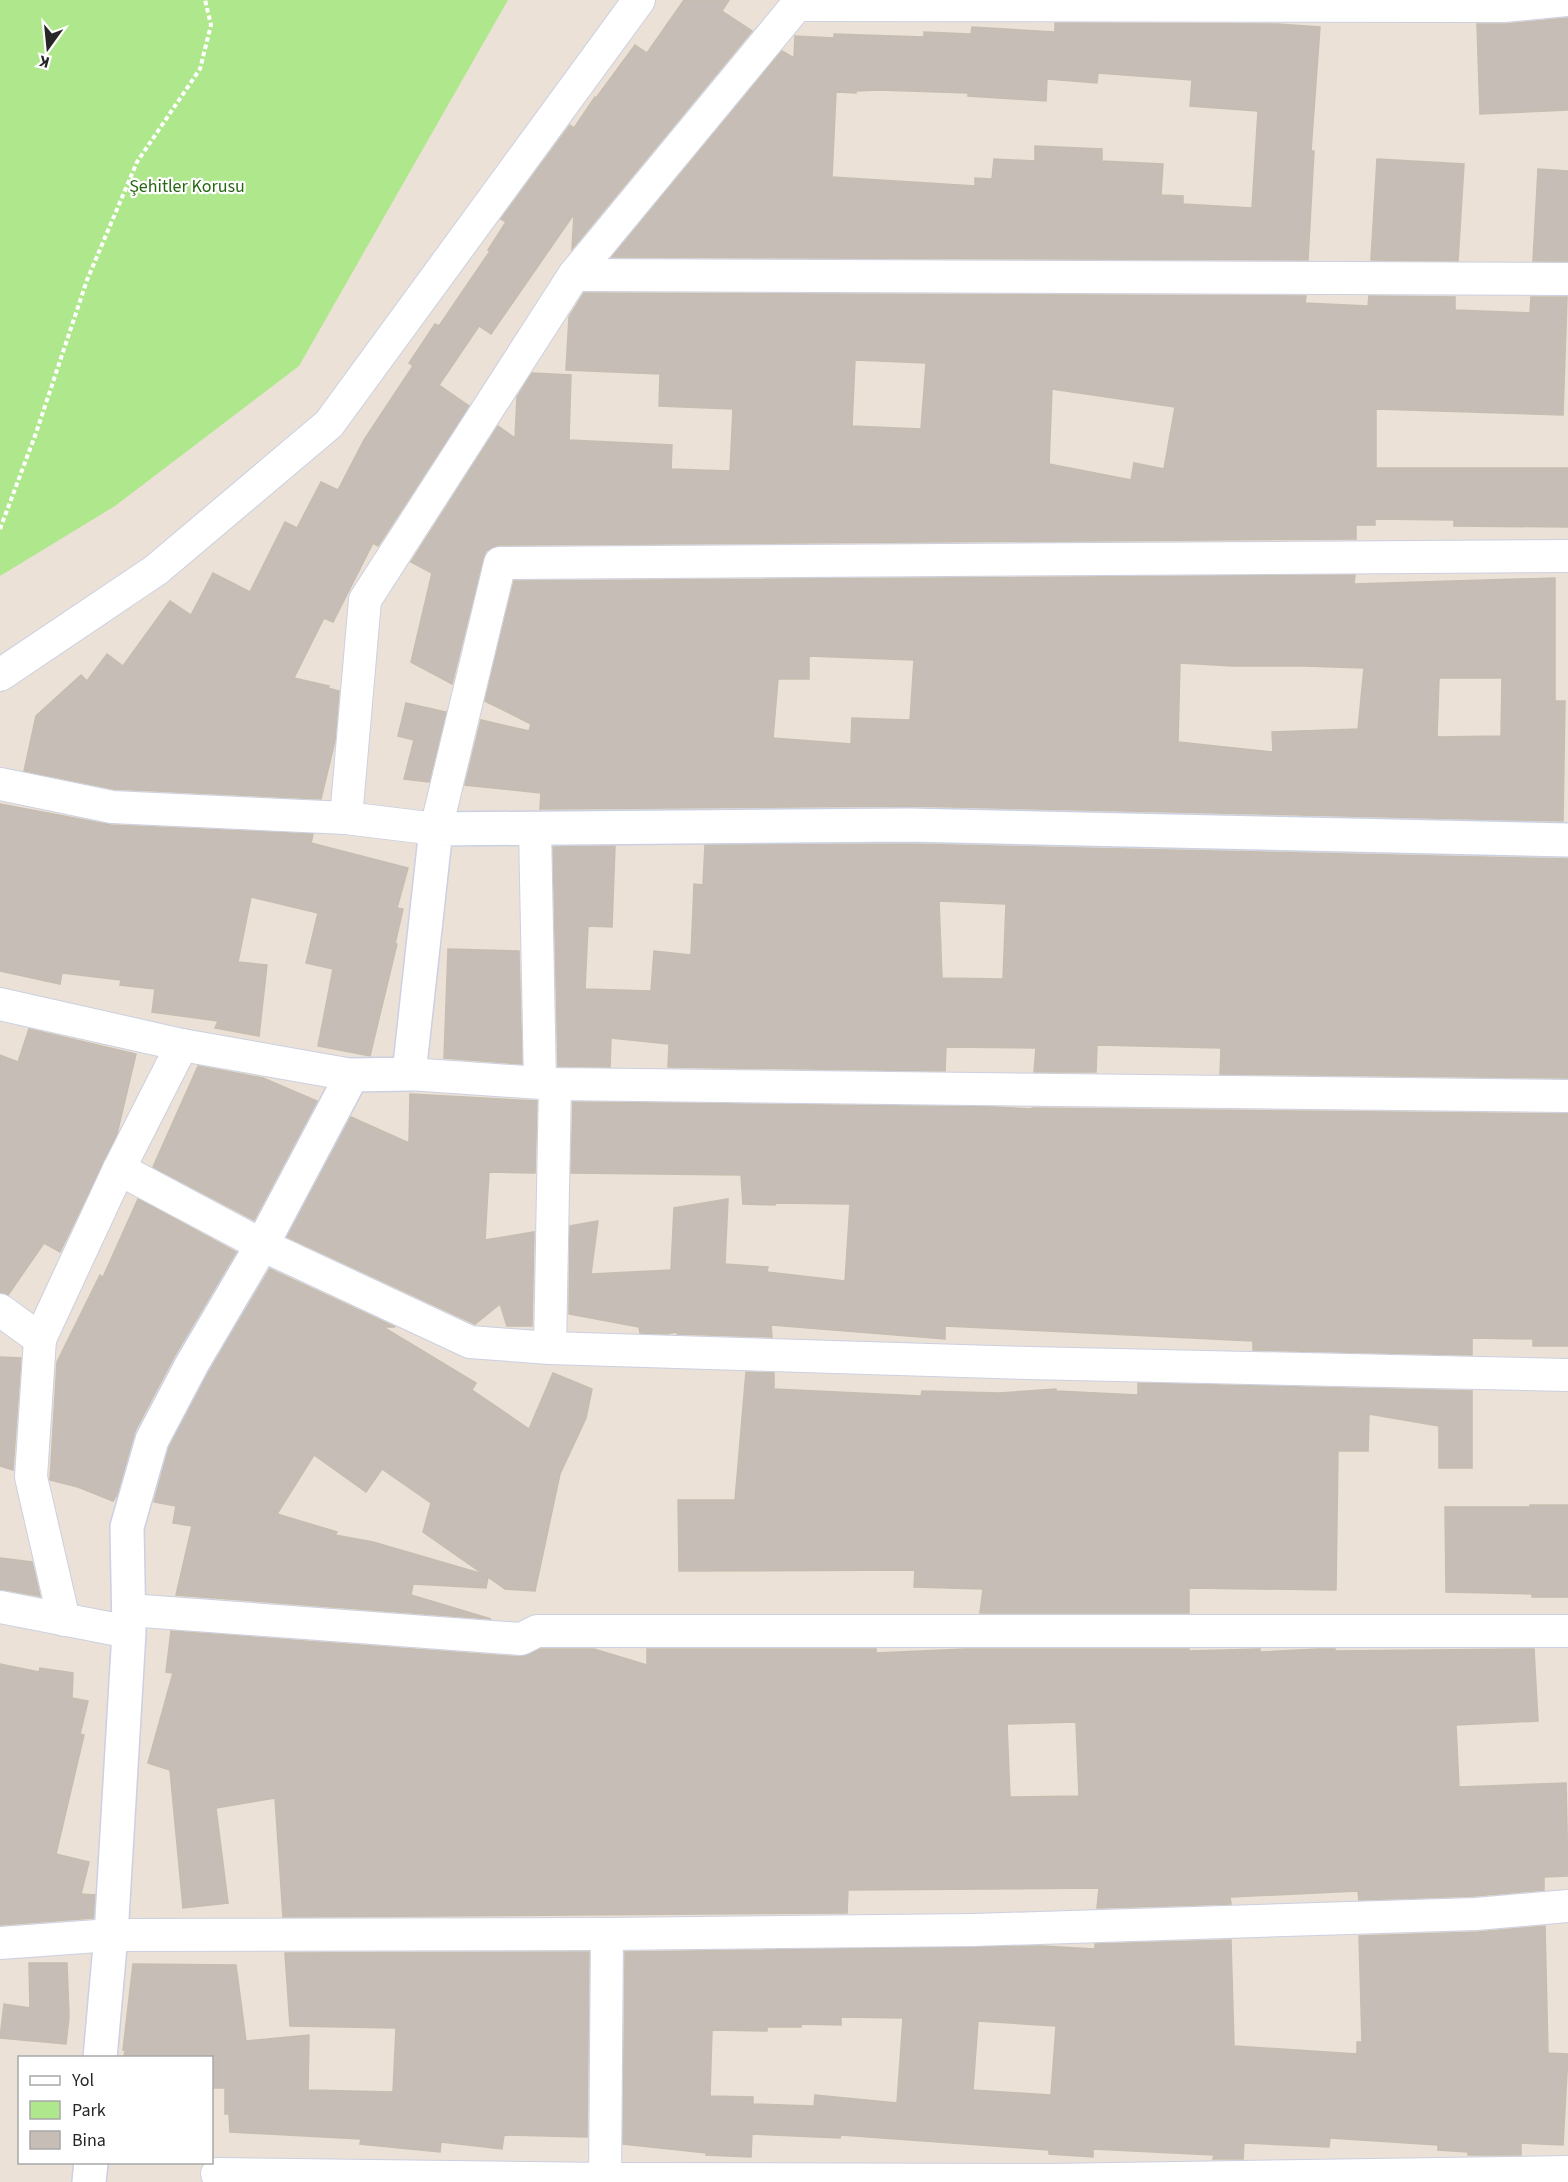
<svg xmlns="http://www.w3.org/2000/svg" width="1568" height="2182" viewBox="0 0 1568 2182" font-family="'Source Sans 3',sans-serif">
  <style>
    .green { fill: #afe78d }
    .building { fill: #c6beb6; stroke: #c6bdb0; stroke-width: 1.5; fill-rule: evenodd }
    .lines { fill: none; stroke-linecap: round; stroke-linejoin: round }
    .street-casing { stroke: #cbd0e2; stroke-width: 34 }
    .secondary-casing { stroke: #cbd0e2; stroke-width: 36 }
    .path { stroke: #fff; stroke-width: 4; stroke-dasharray: 4.5 3; stroke-linecap: butt }
    .street { stroke: #fff; stroke-width: 32 }
    .secondary { stroke: #fff; stroke-width: 33 }
    .labels { text-anchor: middle; stroke-width: 4.5; stroke-linejoin: round; paint-order: stroke }
    .park-label { font-size: 18px; fill: #276713; stroke: #fff }
  </style>
  <rect width="100%" height="100%" fill="#ebe1d6"/>
  <!-- green -->
  <polygon class="green" points="0,0 508,0 299,366 115,506 0,576"/>
  <!-- building -->
  <g class="building">
    <polygon points="684,0 729,0 722,11 752,31 572,249 574,214 491,334 479,326 439,385 469,406 378,546 373,543 333,622 324,618 294,678 329,686 328,688 339,691 335,741 321,799 114,789 24,771 36,716 81,675 87,681 107,654 123,666 170,601 191,615 213,573 250,592 285,522 297,528 321,482 338,490 364,440 413,366 409,363 435,324 439,326 490,251 488,250 506,222 501,219 570,125 574,128 595,97 596,98 635,45 647,53"/>
    <polygon points="1568,18 1568,110 1480,114 1477,24 1506,24"/>
    <path d="M1055,23L1277,24L1320,27L1311,151H1314L1308,260L612,257L782,51L794,58L795,36L834,38V34L924,37V32L971,34L972,27L1055,32ZM1098,73L1192,80L1190,106L1258,111L1252,208L1183,204V196L1161,195L1163,164L1102,161V149L1035,146V161L994,159L992,179L975,178V186L832,177L836,92L856,93V91L879,90L968,93V96L1046,101L1047,79L1097,83Z"/>
    <polygon points="1377,159 1464,164 1458,261 1371,260"/>
    <polygon points="1538,169 1568,171 1568,261 1533,261"/>
    <path d="M584,293L1306,296L1305,303L1368,306L1369,296L1455,297V310L1530,313L1531,297H1567L1563,415L1376,409V468H1568V527L1454,526V520L1375,519V525H1356V539L499,545L493,547L486,551L483,559L452,684L411,662L432,573L411,562L498,426L515,438L517,397L532,373L571,375L569,440L672,445L671,469L730,471L733,409L659,406L660,374L566,370L569,317ZM855,360L926,363L921,429L852,426ZM1052,389L1175,407L1164,469L1134,463L1131,480L1049,464Z"/>
    <path d="M1355,575L1354,584L1555,578V701H1565L1563,821L908,806L540,809L541,793L465,785L481,720L529,731L531,724L485,701L514,581ZM809,656L914,660L910,720L852,718L851,744L773,738L778,679H809ZM1180,663L1233,666H1305L1364,668L1358,729L1272,732L1273,752L1178,742ZM1439,678H1502L1501,736L1437,737Z"/>
    <polygon points="406,703 446,712 429,782 404,779 414,740 398,736"/>
    <polygon points="0,804 111,825 313,834 311,843 408,868 397,908 403,909 395,944 397,944 370,1056 318,1046 333,969 306,963 318,913 251,897 238,962 267,965 259,1036 215,1028 218,1021 152,1012 155,989 120,985 121,980 62,973 60,984 0,971"/>
    <path d="M908,844L1568,859V1078L1220,1074L1221,1048L1097,1045L1096,1072H1034L1036,1048L946,1047L945,1071L668,1067L669,1044L611,1038L610,1067L558,1066L553,847L615,846L612,927L588,926L585,989L651,991L654,951L691,955L694,884L703,885L705,845ZM939,901L1006,904L1003,979L942,978Z"/>
    <polygon points="448,949 519,951 522,1064 444,1058"/>
    <polygon points="29,1029 136,1054 117,1134 60,1252 44,1243 8,1295 0,1292 0,1055 18,1062"/>
    <polygon points="198,1066 263,1078 317,1101 254,1220 153,1167"/>
    <polygon points="410,1094 537,1101 535,1173 489,1172 485,1240 534,1232 532,1326 507,1326 500,1304 475,1324 287,1237 351,1117 409,1143"/>
    <polygon points="573,1102 995,1107 1032,1109 1032,1108 1568,1114 1568,1346 1533,1346 1533,1339 1472,1338 1472,1355 1253,1350 1253,1341 945,1326 945,1339 771,1325 772,1337 677,1334 677,1332 667,1334 640,1333 639,1327 569,1314 570,1226 598,1221 591,1274 671,1270 674,1208 728,1199 725,1264 768,1267 767,1272 845,1281 850,1204 775,1203 775,1205 743,1204 741,1175 571,1173"/>
    <polygon points="138,1199 236,1252 175,1355 135,1431 117,1495 113,1501 78,1487 50,1480 57,1362 100,1275 103,1277"/>
    <path d="M270,1269L395,1327H383L476,1383L472,1390L529,1429L553,1373L592,1389L586,1418L560,1474L535,1591L505,1589L488,1577L486,1588L413,1584L411,1595L491,1619L176,1595L192,1526L173,1523L176,1506L154,1502L169,1447L208,1373ZM314,1455L366,1492L382,1469L431,1503L423,1532L483,1574L373,1542L335,1535L337,1532L277,1514Z"/>
    <polygon points="0,1357 21,1358 13,1470 0,1466"/>
    <polygon points="746,1372 774,1373 774,1389 921,1396 922,1391 1000,1393 1056,1389 1056,1391 1138,1395 1138,1383 1472,1391 1472,1468 1439,1468 1439,1426 1369,1414 1368,1451 1338,1451 1336,1590 1189,1588 1189,1613 980,1613 983,1589 914,1587 915,1570 679,1571 678,1500 735,1500"/>
    <polygon points="1530,1505 1568,1505 1568,1597 1532,1597 1532,1594 1446,1592 1445,1507 1530,1507"/>
    <polygon points="0,1558 32,1562 40,1596 0,1589"/>
    <path d="M171,1631L520,1657L541,1649H594L647,1665V1649H876V1653L966,1649H1189V1651L1260,1649V1652L1318,1649H1335V1651L1534,1649L1538,1721L1456,1725L1459,1787L1566,1783L1568,1876L1544,1877V1890L1475,1896L1359,1900L1358,1891L1230,1897L1231,1904L1097,1908L1099,1888L848,1890L847,1913L283,1917L275,1798L216,1808L228,1903L183,1908L170,1770L148,1763L173,1673L166,1672ZM1076,1722L1079,1796L1010,1797L1007,1724Z"/>
    <polygon points="0,1664 39,1672 40,1668 73,1673 72,1698 88,1701 80,1734 84,1735 56,1854 89,1862 81,1894 95,1895 93,1918 0,1925"/>
    <path d="M1545,1926L1548,2053L1568,2054L1563,2145L1521,2143V2155H1468V2152L1438,2150V2145L1330,2138L1329,2147L1244,2143L1243,2159H1213L1214,2155L1093,2149V2157L1049,2154V2150L841,2135L840,2138L752,2134L751,2157L706,2155L707,2153L623,2144L625,1952L1042,1946L1095,1949V1944L1231,1940L1234,2046L1357,2054V2042H1362L1359,1936L1478,1932ZM841,2017L903,2018L897,2103L815,2095L814,2106L753,2104V2097L710,2096L712,2030L767,2031V2027H801V2024L841,2025ZM978,2021L1056,2026L1051,2095L973,2090Z"/>
    <polygon points="589,1952 587,2137 504,2135 502,2149 441,2142 440,2152 360,2144 361,2139 230,2132 229,2114 225,2114 225,2088 212,2088 212,2058 124,2058 125,2050 123,2050 133,1964 236,1965 246,2041 309,2035 308,2090 393,2092 396,2028 290,2026 285,1953"/>
    <polygon points="29,1963 67,1963 69,2017 66,2044 0,2038 4,2004 30,2008"/>
  </g>
  <g class="lines">
    <defs>
      <g id="street">
        <polyline points="799,5 1504,6 1568,0"/>
        <polyline points="574,275 1568,279"/>
        <polyline points="0,675 156,570 329,424 639,0"/>
        <polyline points="0,784 112,807 346,818 436,829 500,563 1568,556"/>
        <polyline points="346,818 365,600 574,275 801,0"/>
        <polyline points="535,828 540,1082"/>
        <polyline points="0,1004 182,1045 352,1075"/>
        <polyline points="409,1074 555,1084 1568,1096"/>
        <polyline points="119,1169 262,1245 470,1342 550,1348 1028,1363 1568,1375"/>
        <polyline points="0,1310 40,1339"/>
        <polyline points="550,1348 555,1084"/>
        <polyline points="0,1607 129,1632"/>
        <polyline points="129,1610 521,1639 537,1631 1568,1631"/>
        <polyline points="64,1620 31,1477 40,1339 119,1169 182,1045"/>
        <polyline points="0,1943 111,1935 607,1934 974,1930 1476,1914 1568,1906"/>
        <polyline points="217,2174 605,2179 1050,2180 1568,2172"/>
        <polyline points="605,2182 607,1934"/>
      </g>
      <g id="secondary">
        <polyline points="100,2058 111,1935 129,1632 127,1527 152,1440 192,1364 262,1245 352,1075 409,1074 436,829 908,825 1568,840"/>
        <polyline points="89,2182 91,2162"/>
      </g>
    </defs>
    <!-- street casing -->
    <use href="#street" class="street-casing"/>
    <!-- secondary casing -->
    <use href="#secondary" class="secondary-casing"/>
    <!-- path -->
    <polyline class="path" points="0,529 36,433 87,280 137,162 200,69 211,25 205,0"/>
    <!-- street -->
    <use href="#street" class="street"/>
    <!-- secondary -->
    <use href="#secondary" class="secondary"/>
  </g>
  <g class="labels">
    <!-- park labels -->
    <g class="park-label">
      <text x="187" y="192">Şehitler Korusu</text>
    </g>
  </g>
  <!-- legend -->
  <rect x="18" y="2056" width="195" height="108" fill="#ffffff" stroke="#a8a8a8" stroke-width="1.5"/>
  <rect x="30" y="2076" width="30" height="9" fill="#ffffff" stroke="#a8a8a8" stroke-width="1.5"/>
  <text x="72" y="2086" font-size="18" fill="#262626">Yol</text>
  <rect x="30" y="2101" width="30" height="18" fill="#afe78d" stroke="#a8a8a8" stroke-width="1.5"/>
  <text x="72" y="2116" font-size="18" fill="#262626">Park</text>
  <rect x="30" y="2131" width="30" height="18" fill="#c6beb6" stroke="#a8a8a8" stroke-width="1.5"/>
  <text x="72" y="2146" font-size="18" fill="#262626">Bina</text>
  <!-- north arrow -->
  <g transform="translate(48 48) rotate(195)" stroke="#ffffff" stroke-width="4.5" paint-order="stroke">
  <path d="M0-4.5L10 22L0 15L-10 22Z" fill="#262626"/>
  <text y="-9" font-size="16" font-weight="bold" text-anchor="middle" fill="#262626">K</text>
  </g>
</svg>
